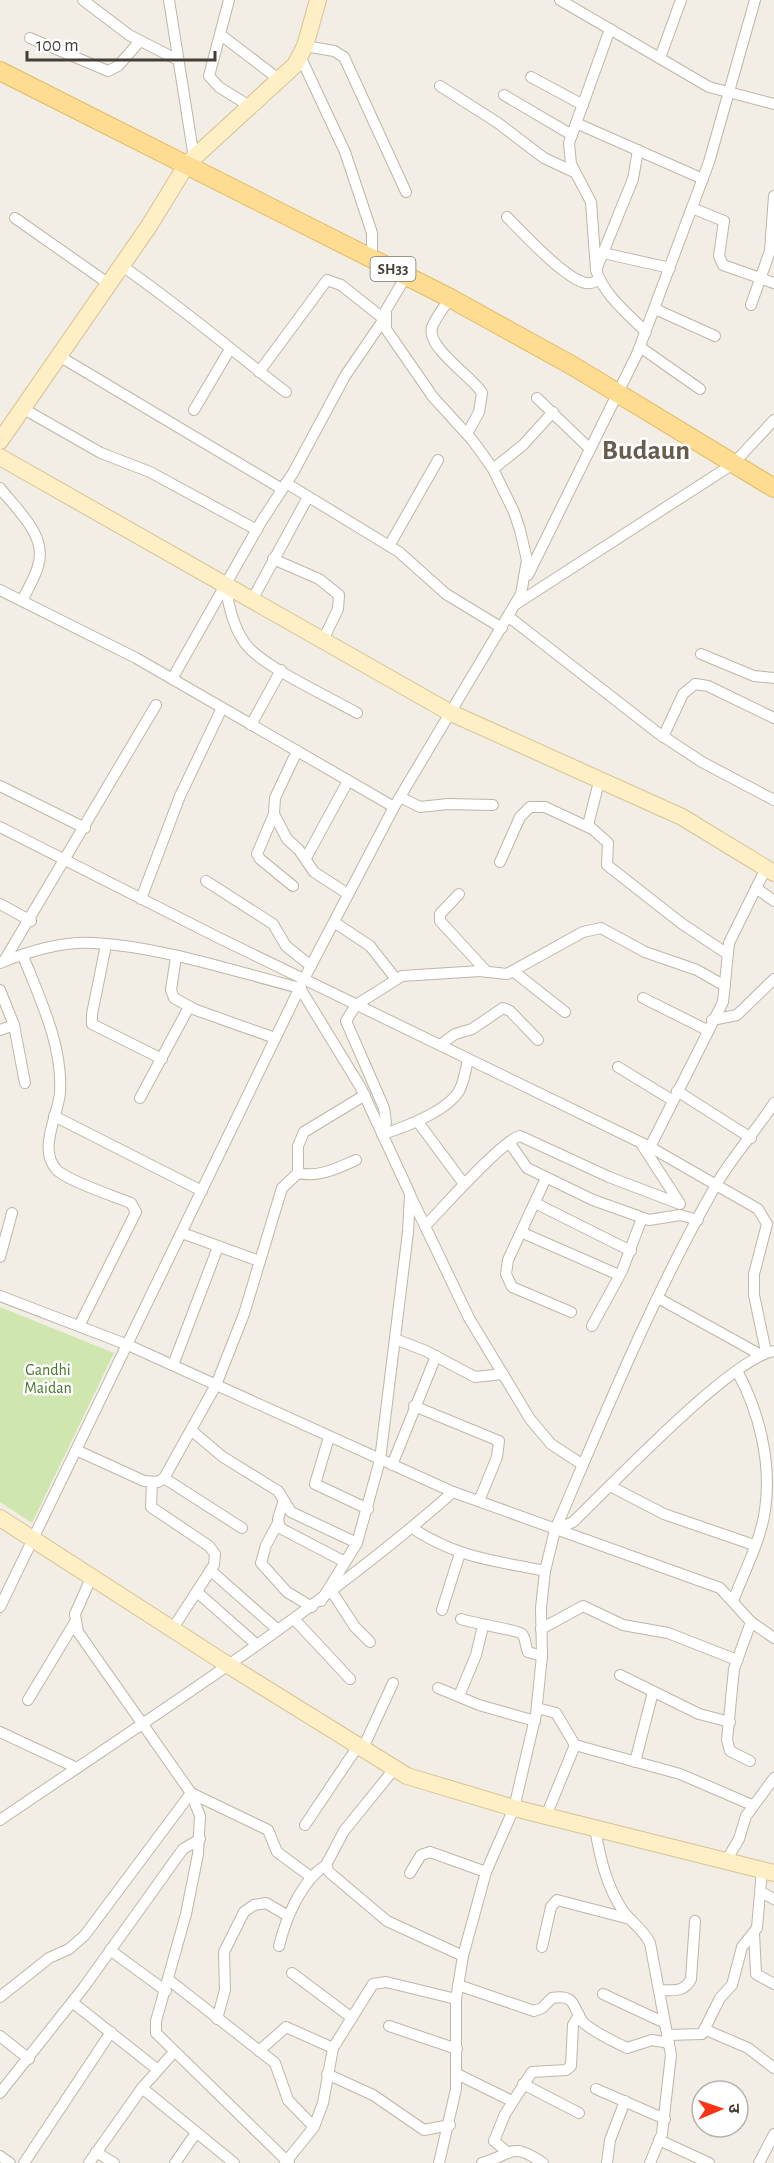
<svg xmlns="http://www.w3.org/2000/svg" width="774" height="2163" viewBox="0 0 774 2163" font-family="'Alegreya Sans','Noto Sans Devanagari',sans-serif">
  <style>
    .green { fill: #cfe7ae }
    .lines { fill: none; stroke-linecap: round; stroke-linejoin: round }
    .street-casing { stroke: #beb6a8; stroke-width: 12 }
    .secondary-casing { stroke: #d6c397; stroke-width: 18 }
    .primary-casing { stroke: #e3ba63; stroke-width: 20 }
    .street { stroke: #fff; stroke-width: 10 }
    .secondary { stroke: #feefc4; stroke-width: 16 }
    .primary { stroke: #fedd93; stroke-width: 18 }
    .labels { text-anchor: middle; stroke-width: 5; stroke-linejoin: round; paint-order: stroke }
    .shield { fill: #fff; stroke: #7d7872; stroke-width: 1.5 }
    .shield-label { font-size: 15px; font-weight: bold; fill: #453e35 }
    .park-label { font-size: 16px; fill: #487728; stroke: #fff }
    .town-label { font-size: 28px; font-weight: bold; fill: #685c4c; stroke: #fff }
  </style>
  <rect width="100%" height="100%" fill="#f3eee5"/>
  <!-- green -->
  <polygon class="green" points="0,1307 114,1353 32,1523 0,1502"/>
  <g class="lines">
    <defs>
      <g id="street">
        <polyline points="83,0 129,35 178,60"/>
        <polyline points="169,0 194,158"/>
        <polyline points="229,0 209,76 219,87 251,107"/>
        <polyline points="560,0 709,87 774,104"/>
        <path d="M610,29L569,143L571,164L591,202L596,270C604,295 627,313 646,332"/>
        <polyline points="221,35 280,80"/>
        <polyline points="30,38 108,71 118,66 140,41"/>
        <polyline points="305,46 334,51 344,57 406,192"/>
        <polyline points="300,56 345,152 372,233 372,259"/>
        <polyline points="660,58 681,0"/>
        <polyline points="531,77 583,105"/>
        <polyline points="440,86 498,123 544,158 574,172"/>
        <polyline points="504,95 572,135"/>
        <polyline points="576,123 703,179"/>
        <polyline points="692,208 724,221 719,256 723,265 774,283"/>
        <path d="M507,217C523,233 565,279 586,283C591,284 594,282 599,280"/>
        <polyline points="15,218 109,284"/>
        <polyline points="603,253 670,268"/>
        <path d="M122,266C179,305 231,350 286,392"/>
        <polyline points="596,270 633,179 638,150"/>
        <path d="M450,298C444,307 436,317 432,327C426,348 472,376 482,393L479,412L467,434"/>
        <polyline points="751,305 770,251 774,196"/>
        <polyline points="655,309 715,336"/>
        <polyline points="640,347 700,389"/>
        <polyline points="59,356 282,489"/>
        <polyline points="537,398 590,449"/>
        <polyline points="22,408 101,453 150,472 257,530"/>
        <polyline points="194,410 230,349"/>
        <polyline points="493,469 523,445 553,412"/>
        <polyline points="286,483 399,552 446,594 502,628"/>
        <path d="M0,488C17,510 48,536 38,566C35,578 27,590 22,601"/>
        <polyline points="389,546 438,460"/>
        <polyline points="273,559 319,579 339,595 338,609 323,640"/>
        <polyline points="528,575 637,354 709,162 755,0"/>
        <path d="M226,586C228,606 235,634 250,649C271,670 329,697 357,713"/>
        <polyline points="0,590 136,658 394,807"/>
        <polyline points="252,600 308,497"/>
        <polyline points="516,604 733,464 774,420"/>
        <polyline points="509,617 658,733 702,762 774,800"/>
        <polyline points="701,654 754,676 774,678"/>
        <polyline points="172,679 261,522 293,473 345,376 384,319 341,285 327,280 259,372"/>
        <polyline points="251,725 281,670"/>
        <polyline points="663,737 683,694 695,684 708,686 774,718"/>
        <polyline points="297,751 275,798 274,814 287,839 299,850 314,872 348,894"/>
        <polyline points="600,778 588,825 608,843 607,865 681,923 726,953"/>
        <polyline points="0,786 85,828"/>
        <polyline points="400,797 420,807 448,804 493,805"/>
        <polyline points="274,814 257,854 260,859 293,886"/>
        <polyline points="0,827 217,937 650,1147 758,1209 767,1224 754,1274 754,1295 766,1352"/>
        <polyline points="306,858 348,781"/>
        <polyline points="500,862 520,817 530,807 545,807 590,828"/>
        <polyline points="206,881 273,924 286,946 311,966"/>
        <polyline points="756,888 774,901"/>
        <polyline points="459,894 440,914 440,921 487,972"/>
        <polyline points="141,899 180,796 222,708"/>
        <polyline points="0,904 31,921"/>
        <polyline points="334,922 370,946 396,979"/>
        <polyline points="106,945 92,1014 92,1024 162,1059"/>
        <path d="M23,956C40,999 63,1046 60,1093C58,1115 38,1149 56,1169C65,1180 116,1197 131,1203L136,1212L79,1326"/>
        <polyline points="176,957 171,990 174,998 196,1010 275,1038"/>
        <polyline points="4,961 156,705"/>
        <path d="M0,963C27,952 64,941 94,943C163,947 233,971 300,988L361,1088L410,1194L408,1232L380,1460L357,1543L321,1601"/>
        <polyline points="513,971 565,1012"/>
        <polyline points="0,990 14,1025 25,1083"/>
        <polyline points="643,998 707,1030"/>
        <polyline points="712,1020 737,1015 774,979"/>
        <polyline points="0,1030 14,1025"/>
        <polyline points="440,1045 455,1034 472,1029 503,1008 510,1011 538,1040"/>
        <polyline points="618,1067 672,1100"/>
        <polyline points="677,1091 751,1138"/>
        <polyline points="140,1098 189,1007"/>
        <polyline points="54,1116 202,1191"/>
        <polyline points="418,1122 464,1184"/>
        <polyline points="382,1134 386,1122 384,1108 346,1021 356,1005 402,976 480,971 507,974 583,932 601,928 645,952 697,970 725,986"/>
        <path d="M382,1134C404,1128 447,1111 459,1091C464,1082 466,1069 468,1059"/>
        <polyline points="509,1142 527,1168 593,1200 649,1220 680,1215 698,1220"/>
        <polyline points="642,1145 679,1202"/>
        <polyline points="650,1147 723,1002 729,943 766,868"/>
        <path d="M298,1173C318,1178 338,1168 356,1160"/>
        <polyline points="546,1178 508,1260 506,1274 512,1287 571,1312"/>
        <polyline points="411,1197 469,1318 530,1419 551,1444 583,1465"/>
        <polyline points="535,1203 631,1251"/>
        <path d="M425,1226C442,1209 502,1140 520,1136L609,1177L680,1204"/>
        <polyline points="182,1233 259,1261"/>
        <polyline points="523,1233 619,1275"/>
        <polyline points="0,1257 12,1213"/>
        <polyline points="0,1296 128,1345 453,1492 720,1588 751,1622 774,1638"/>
        <polyline points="658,1298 761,1355"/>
        <polyline points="592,1326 622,1271 642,1218"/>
        <polyline points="395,1339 426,1351 475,1377 503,1374"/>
        <polyline points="173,1365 218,1247"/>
        <polyline points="414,1406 499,1441 497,1457 479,1501"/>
        <polyline points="192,1431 223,1457 278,1491 291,1512 357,1543"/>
        <polyline points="329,1437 315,1484 368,1509"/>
        <polyline points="76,1450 144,1481 158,1482 164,1478 216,1385 244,1314 282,1188 298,1173 298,1146 304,1132 365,1095"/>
        <polyline points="392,1465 436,1356"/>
        <polyline points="164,1478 242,1528"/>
        <polyline points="152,1482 151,1507 209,1546 215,1554 214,1565 173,1628"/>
        <polyline points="610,1486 664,1514 754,1545"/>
        <polyline points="283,1503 278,1519 280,1528 345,1562"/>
        <polyline points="278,1523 266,1545 261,1563 287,1592 312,1607"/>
        <path d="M412,1528C458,1558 492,1560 545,1571"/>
        <path d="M555,1530C605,1414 653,1295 716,1185C732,1157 756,1131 774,1103"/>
        <polyline points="210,1570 278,1630"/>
        <polyline points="92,1576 75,1614 78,1632 191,1793 200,1816 198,1854 186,1914 156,2021 156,2033 289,2163"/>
        <polyline points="197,1592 257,1645"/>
        <polyline points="332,1592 355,1627 370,1642"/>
        <path d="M733,1601C744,1572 761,1540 765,1510C772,1463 759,1411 737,1371"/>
        <polyline points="0,1607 304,979 394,807 521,594 527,560 520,530 514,512 493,469 473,441 433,397 386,329 386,310 406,276"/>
        <polyline points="442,1610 460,1553"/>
        <polyline points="294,1619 350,1679"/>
        <path d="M461,1619C471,1623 518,1630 522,1634C526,1638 525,1646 528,1652L542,1656"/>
        <polyline points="541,1629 583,1606 623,1625 668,1633 737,1660"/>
        <polyline points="620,1675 699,1714 730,1722"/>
        <polyline points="438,1688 479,1705 535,1721"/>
        <polyline points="459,1696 476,1655 483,1626"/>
        <polyline points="28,1700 75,1622"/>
        <polyline points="537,1708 556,1713 575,1745 680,1774 752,1805"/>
        <polyline points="0,1732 77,1768"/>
        <polyline points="363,1748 393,1683"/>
        <polyline points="750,1761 730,1751 727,1740 734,1669 751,1622"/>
        <polyline points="635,1762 653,1692"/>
        <polyline points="395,1768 344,1831 326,1865 329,1872 387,1921 463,1956"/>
        <polyline points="546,1816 575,1745"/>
        <path d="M0,1820C154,1715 313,1615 453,1492"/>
        <polyline points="305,1825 358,1746"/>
        <path d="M595,1828C600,1858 606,1885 623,1911C632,1923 643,1929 650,1943L671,2055L662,2134L650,2163"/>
        <polyline points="726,1861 739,1839 746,1816 774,1778"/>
        <polyline points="410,1873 421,1855 430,1852 486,1872"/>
        <polyline points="761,1892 774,1899"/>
        <polyline points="754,1933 756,1974 774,1984"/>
        <path d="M279,1946C286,1918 301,1881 326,1865"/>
        <polyline points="542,1947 551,1907 557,1900 630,1919"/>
        <polyline points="110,1950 166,1991"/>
        <polyline points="292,1973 352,2018"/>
        <polyline points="169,1980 275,2063 288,2100 314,2127"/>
        <path d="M458,1985L534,2011L542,2008L552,1998C579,1993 572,2012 585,2024C597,2034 613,2041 627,2048L652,2040L669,2043"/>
        <path d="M659,1990C673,1990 684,1993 691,1979L695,1921"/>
        <polyline points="603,1994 665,2023"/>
        <polyline points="0,1997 49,1958 69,1949 85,1935 191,1793 268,1830 277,1852 311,1877"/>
        <polyline points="72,2002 158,2070"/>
        <polyline points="217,2019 225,1990 224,1952 244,1912 254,1905 266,1903 288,1916"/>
        <polyline points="389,2026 457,2049"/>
        <polyline points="706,2030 748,2048 774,2068"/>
        <polyline points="667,2035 702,2034 720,1998 732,1985 742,1947 757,1928 762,1870"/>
        <polyline points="0,2036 29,2059"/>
        <polyline points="259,2051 286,2027 333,2048"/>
        <polyline points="327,2074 373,2095 424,2130 450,2125"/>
        <polyline points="457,2074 512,2101"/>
        <polyline points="523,2084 579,2113"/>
        <polyline points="142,2088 234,2163"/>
        <polyline points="596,2089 665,2119"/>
        <polyline points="0,2093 84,1987 183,1849 200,1839"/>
        <polyline points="659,2140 709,2163"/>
        <polyline points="96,2152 114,2163"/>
        <polyline points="507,2152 494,2141 505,2114 532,2072 566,2070 571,2066 573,2025 579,2015"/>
        <polyline points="0,2156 10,2163"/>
        <polyline points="24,2163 111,2032"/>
        <polyline points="89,2163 142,2088 174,2052"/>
        <polyline points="175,2163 196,2133"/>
        <polyline points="285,2163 314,2127 323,2103 333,2048 373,1984 386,1982 456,1999"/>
        <path d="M439,2163L456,2089V1999L463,1956L486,1872L514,1808L536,1714L542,1656L541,1608L545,1571L555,1530L573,1522C610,1487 731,1358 774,1351"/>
        <path d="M482,2163C514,2154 510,2141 543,2163"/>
        <polyline points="607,2163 610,2140 625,2101"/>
        <polyline points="759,2163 774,2134"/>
      </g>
      <g id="secondary">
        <polyline points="0,441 149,226 187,164 295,65 305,46 318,0"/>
        <polyline points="0,457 449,712 682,817 774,873"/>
        <polyline points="0,1518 228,1665 407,1776 514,1808 774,1873"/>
      </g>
      <polyline id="primary" points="0,71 450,298 573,366 774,488"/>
    </defs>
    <!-- street casing -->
    <use href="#street" class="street-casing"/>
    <!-- secondary casing -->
    <use href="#secondary" class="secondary-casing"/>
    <!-- primary casing -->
    <use href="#primary" class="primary-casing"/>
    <!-- street -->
    <use href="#street" class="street"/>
    <!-- secondary -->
    <use href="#secondary" class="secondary"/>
    <!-- primary -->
    <use href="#primary" class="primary"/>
  </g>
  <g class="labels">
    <!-- shield labels -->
    <rect class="shield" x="370.5" y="257" width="45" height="24" rx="4.5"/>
    <g class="shield-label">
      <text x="393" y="274">SH33</text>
    </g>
    <!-- park labels -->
    <g class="park-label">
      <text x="48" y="1375">Gandhi<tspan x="48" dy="18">Maidan</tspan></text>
    </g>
    <!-- town labels -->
    <g class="town-label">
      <text x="646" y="459">Budaun</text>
    </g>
  </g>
  <!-- north arrow -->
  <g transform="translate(720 2109) rotate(88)"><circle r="28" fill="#ffffff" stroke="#b5b2ae" stroke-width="1.5"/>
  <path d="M0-4.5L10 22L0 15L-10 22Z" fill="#fa3315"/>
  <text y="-9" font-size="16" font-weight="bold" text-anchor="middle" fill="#453e35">उ</text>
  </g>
  <!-- scale -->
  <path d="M27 51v9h188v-9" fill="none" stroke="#453e35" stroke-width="3"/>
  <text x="36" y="51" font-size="18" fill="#453e35" stroke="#ffffff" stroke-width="4.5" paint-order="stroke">100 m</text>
</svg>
